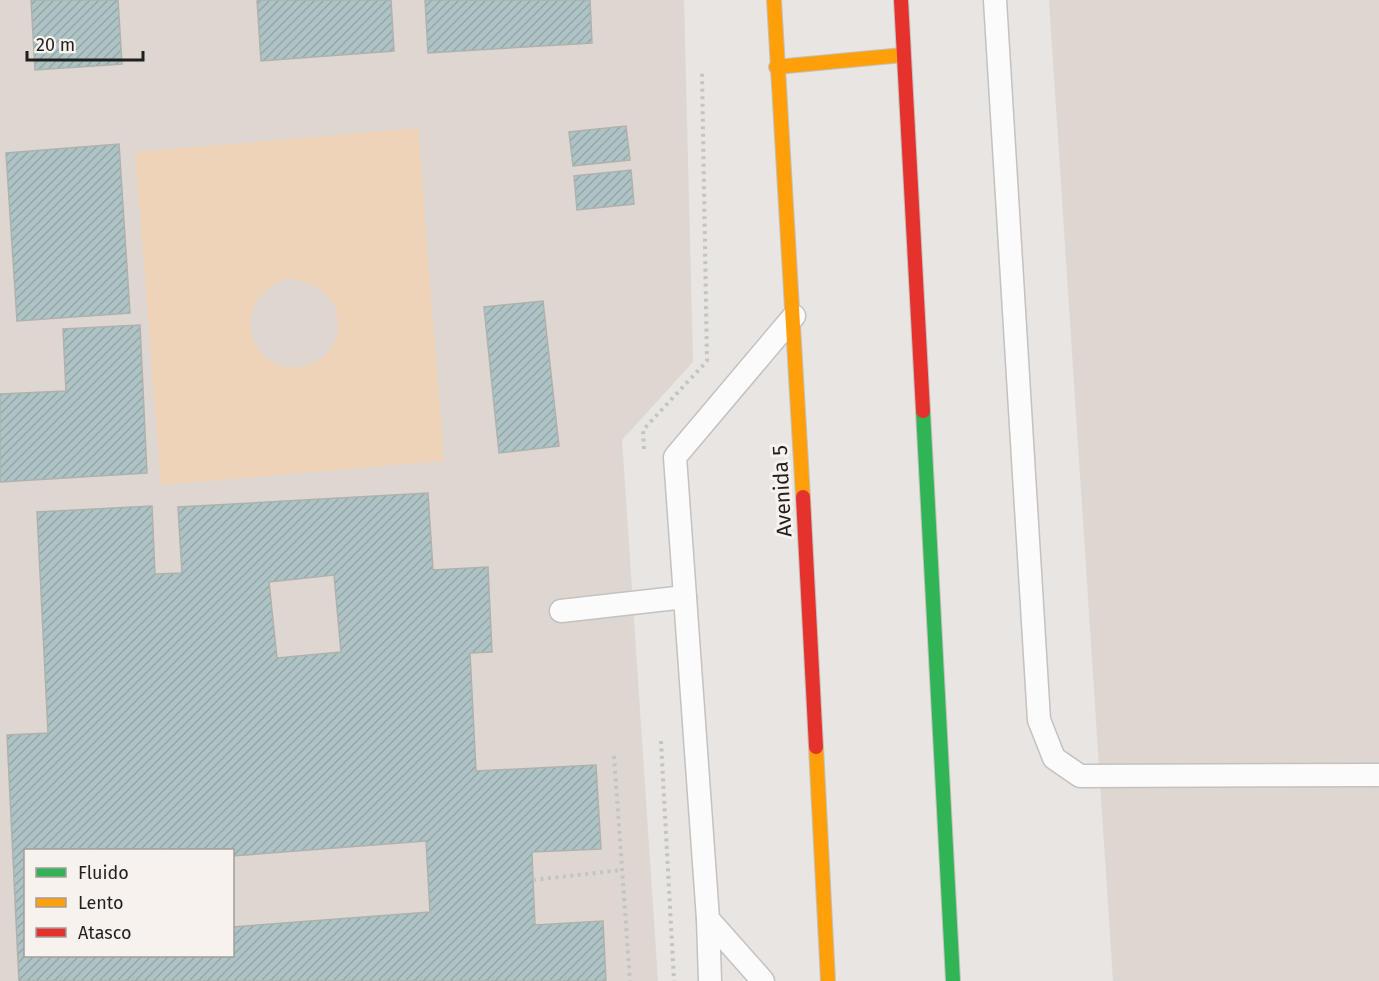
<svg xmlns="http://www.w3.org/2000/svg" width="1379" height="981" viewBox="0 0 1379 981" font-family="'Fira Sans',sans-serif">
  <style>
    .built { fill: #ded6d0; fill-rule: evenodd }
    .green { fill: #eed3b9; fill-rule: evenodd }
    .building { fill: url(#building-hatch); stroke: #b0b1af; stroke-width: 1.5; fill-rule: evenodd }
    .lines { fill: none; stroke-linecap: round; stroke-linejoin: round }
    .lane-casing { stroke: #c4c1bf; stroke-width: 25 }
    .fast-casing { stroke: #c4c1bf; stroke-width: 16 }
    .slow-casing { stroke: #c4c1bf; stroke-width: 16 }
    .jam-casing { stroke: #c4c1bf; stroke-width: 16 }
    .path { stroke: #c4c4c2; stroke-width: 4; stroke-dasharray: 3 4.5; stroke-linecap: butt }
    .lane { stroke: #fcfbfb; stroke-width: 22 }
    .fast { stroke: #30b455; stroke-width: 14 }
    .slow { stroke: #ff9f0a; stroke-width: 14 }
    .jam { stroke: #e5322d; stroke-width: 14 }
    .labels { text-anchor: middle; stroke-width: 6; stroke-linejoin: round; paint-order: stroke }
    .street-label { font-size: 21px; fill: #211f1d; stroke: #f7f2ed }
  </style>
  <defs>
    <pattern id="building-hatch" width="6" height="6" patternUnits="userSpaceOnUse" patternTransform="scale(1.5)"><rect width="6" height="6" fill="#aec3c4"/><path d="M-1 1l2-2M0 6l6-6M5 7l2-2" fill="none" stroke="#95a7a8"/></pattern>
  </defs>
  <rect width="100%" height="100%" fill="#e8e5e2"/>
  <!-- built -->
  <g class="built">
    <path d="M0,0H684L693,362L622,440L658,981H0ZM26,850H232V956H26Z"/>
    <polygon points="1049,0 1379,0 1379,981 1113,981"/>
  </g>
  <!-- green -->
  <path class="green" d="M418,128L444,461L161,485L135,152ZM288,279C319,281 343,300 337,334C335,346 325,357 315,362C255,390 219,301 288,279Z"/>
  <!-- building -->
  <g class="building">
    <polygon points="31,0 118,0 122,64 35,70"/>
    <polygon points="257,0 391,0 394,51 261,61"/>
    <polygon points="425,0 590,0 592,43 428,53"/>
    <polygon points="626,126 630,160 573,166 569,132"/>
    <polygon points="119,144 130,313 17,321 6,153"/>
    <polygon points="631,170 634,204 577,210 574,176"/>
    <polygon points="543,301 559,446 499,453 484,307"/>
    <polygon points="140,325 147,473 0,482 0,394 66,391 63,329"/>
    <path d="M428,493L433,570L488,567L492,652L470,653L476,771L596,765L601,849L532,852L533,880L535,925L603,921L606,981H19L7,735L48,733L37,512L152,506L155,574L182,573L178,507ZM334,575L341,652L277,658L269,582ZM426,841L430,912L232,927V956H26V850H232V856Z"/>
  </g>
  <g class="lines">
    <defs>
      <g id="lane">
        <polyline points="995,0 1039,720 1054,758 1080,776 1379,775"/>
        <polyline points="561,611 685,597"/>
        <polyline points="708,919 710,981"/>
        <polyline points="763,981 708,919 675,457 794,316"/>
      </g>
      <polyline id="fast" points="923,411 953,981"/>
      <g id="slow">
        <polyline points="774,0 803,497"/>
        <polyline points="776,67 903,55"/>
        <polyline points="816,747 828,981"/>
      </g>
      <g id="jam">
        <polyline points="901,0 923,411"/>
        <polyline points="803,497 816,747"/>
      </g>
    </defs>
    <!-- lane casing -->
    <use href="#lane" class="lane-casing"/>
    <!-- fast casing -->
    <use href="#fast" class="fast-casing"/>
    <!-- slow casing -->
    <use href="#slow" class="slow-casing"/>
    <!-- jam casing -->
    <use href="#jam" class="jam-casing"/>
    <!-- path -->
    <g class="path">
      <polyline points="644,449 643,430 707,361 702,73"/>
      <polyline points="661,741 674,981"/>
      <polyline points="614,756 630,981"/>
      <polyline points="533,880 622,870"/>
    </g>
    <!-- lane -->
    <use href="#lane" class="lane"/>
    <!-- fast -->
    <use href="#fast" class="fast"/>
    <!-- slow -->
    <use href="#slow" class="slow"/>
    <!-- jam -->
    <use href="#jam" class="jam"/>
  </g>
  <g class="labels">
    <!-- street labels -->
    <g class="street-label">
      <text transform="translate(782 491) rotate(-93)" y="7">Avenida 5</text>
    </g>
  </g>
  <!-- legend -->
  <rect x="24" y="849" width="210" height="108" fill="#f7f2ed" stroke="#a19e9a" stroke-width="1.5"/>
  <rect x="36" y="868" width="30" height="9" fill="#30b455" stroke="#a19e9a" stroke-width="1.5"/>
  <text x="78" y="879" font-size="18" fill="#211f1d">Fluido</text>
  <rect x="36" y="898" width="30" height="9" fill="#ff9f0a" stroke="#a19e9a" stroke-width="1.5"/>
  <text x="78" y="909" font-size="18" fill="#211f1d">Lento</text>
  <rect x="36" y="928" width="30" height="9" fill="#e5322d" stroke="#a19e9a" stroke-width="1.5"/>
  <text x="78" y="939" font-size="18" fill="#211f1d">Atasco</text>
  <!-- scale -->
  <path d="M27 51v9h116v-9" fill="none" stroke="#211f1d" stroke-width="3"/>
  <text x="36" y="51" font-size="18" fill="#211f1d" stroke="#f7f2ed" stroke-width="4.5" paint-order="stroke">20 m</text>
</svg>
